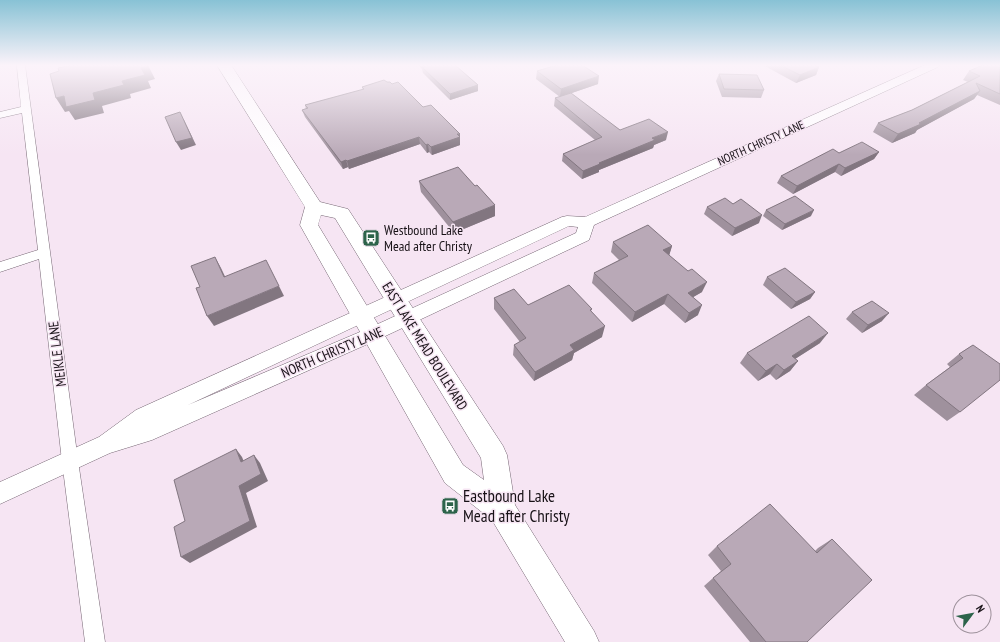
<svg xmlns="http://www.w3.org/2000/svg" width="1000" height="642" viewBox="0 0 1000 642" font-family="'PT Sans Narrow',sans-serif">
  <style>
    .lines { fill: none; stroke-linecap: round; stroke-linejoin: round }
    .minor-casing { stroke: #766774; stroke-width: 1 }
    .tertiary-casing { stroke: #766774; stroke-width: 1 }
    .primary-casing { stroke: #766774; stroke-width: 1 }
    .minor { fill: #fff; fill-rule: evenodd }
    .tertiary { fill: #fff; fill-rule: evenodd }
    .primary { fill: #fff; fill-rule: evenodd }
    .wall { fill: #9f919d }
    .shaded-wall { fill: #827680 }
    .building { fill: #b9a9b7; stroke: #827680 }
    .labels { text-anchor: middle; stroke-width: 3; stroke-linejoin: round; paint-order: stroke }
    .far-street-label { font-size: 12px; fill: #181217; stroke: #f6e5f3 }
    .poi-label { font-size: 14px; fill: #181217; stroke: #f6e5f3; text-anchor: start }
    .street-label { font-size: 14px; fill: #181217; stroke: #f6e5f3 }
    .near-poi-label { font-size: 17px; fill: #181217; stroke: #f6e5f3; text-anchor: start }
  </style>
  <rect width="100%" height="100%" fill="#f6e5f3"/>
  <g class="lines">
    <defs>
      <polygon id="minor" points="17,65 25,65 78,461 105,642 85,642 62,461 39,259 0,272 0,262 38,250 22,113 0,118 0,112 21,107"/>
      <path id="tertiary" d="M925,65H940L938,67L594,225L589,240L379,339L152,440L110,453L0,504V482L99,437L136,410L562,217L567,216L585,217ZM569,226L578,227L576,233L367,329L188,405Z"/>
      <path id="primary" d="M217,65H231L320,202L348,209L503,446L507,455L515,505L594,631L599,642H565L492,520L445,483L300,225L305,207ZM321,215L335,218L481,458L484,480L463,465L318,225Z"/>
    </defs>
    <!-- minor casing -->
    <use href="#minor" class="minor-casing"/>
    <!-- tertiary casing -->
    <use href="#tertiary" class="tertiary-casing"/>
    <!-- primary casing -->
    <use href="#primary" class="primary-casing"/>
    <!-- minor -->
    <use href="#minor" class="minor"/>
    <!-- tertiary -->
    <use href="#tertiary" class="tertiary"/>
    <!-- primary -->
    <use href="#primary" class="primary"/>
  </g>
  <!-- wall -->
  <g class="wall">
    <polygon points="418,65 455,65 478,85 478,91 450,100 423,73 422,69"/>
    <polygon points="763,65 814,65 819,67 816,75 796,83"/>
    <polygon points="1000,65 1000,105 977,95 974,99 917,130 915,133 892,143 873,132 878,123 912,110 968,82 963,80 969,71"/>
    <polygon points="537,71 598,84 566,95 620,130 666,140 654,145 653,148 599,170 599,172 582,179 562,161 563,154 595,140 554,106 555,98 560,97 536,79"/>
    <polygon points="719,74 764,90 761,98 722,97 716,81"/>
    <polygon points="387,82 392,84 423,107 460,134 460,145 432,155 429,152 427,153 420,144 349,169 348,167 343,169 305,117 302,110 306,109 305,105 363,90 362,87"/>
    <polygon points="879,152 874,159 841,176 835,172 793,194 777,183 781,176 839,153"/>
    <polygon points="419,181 495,216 454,233 421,192"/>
    <polygon points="707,207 759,223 732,236 704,214"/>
    <polygon points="766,210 811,216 782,230 763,216"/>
    <polygon points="613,242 672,246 669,255 702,292 693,297 698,315 685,323 664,304 632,322 592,283 594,273 619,260 611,252"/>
    <polygon points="767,277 815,292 810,299 791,309 763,285"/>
    <polygon points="494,298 528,305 592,309 591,311 602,337 574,353 572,360 534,381 513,355 514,345 520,342 494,309"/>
    <polygon points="852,312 882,321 862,333 846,319"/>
    <polygon points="820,343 795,359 798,361 790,371 776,380 770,374 758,381 740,363 747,353"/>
    <polygon points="973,345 960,412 947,421 914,395 926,385 950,367 947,364 959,354"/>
    <polygon points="832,539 807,642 750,642 704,586 721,571 708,555 717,546 815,551 818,548"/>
  </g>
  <!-- shaded-wall -->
  <g class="shaded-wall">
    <polygon points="148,65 155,79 148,81 151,88 130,94 131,98 102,106 104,113 75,120 69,111 65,112 56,98 64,96 93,93 122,81 141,68"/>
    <polygon points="819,67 816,75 796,83 800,75"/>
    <polygon points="599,76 598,84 560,97 561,89"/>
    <polygon points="478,85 478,91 450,100 450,94"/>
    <polygon points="980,91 974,99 917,130 915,133 892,143 898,134"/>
    <polygon points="184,120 196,145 181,150 176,142"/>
    <polygon points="668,132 666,140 654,145 653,148 599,170 599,172 582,179 583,171 652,138"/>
    <polygon points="460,134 460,145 432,155 431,147"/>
    <polygon points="419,137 420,144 349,169 347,161"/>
    <polygon points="428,144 429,152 427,153 426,145"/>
    <polygon points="879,152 874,159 841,176 845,168"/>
    <polygon points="346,160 348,167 343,169 341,162"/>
    <polygon points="839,164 835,172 793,194 797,186"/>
    <polygon points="495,205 495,216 454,233 453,222"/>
    <polygon points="814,210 811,216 782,230 785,224"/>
    <polygon points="762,215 759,223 732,236 735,228"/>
    <polygon points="672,246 669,256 663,250"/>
    <polygon points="215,257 221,268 230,287 224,277"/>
    <polygon points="707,282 702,292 683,303 688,293"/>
    <polygon points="279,286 284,296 214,326 207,316"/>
    <polygon points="815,292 810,299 791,309 796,302"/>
    <polygon points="668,294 664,304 632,322 635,312"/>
    <polygon points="702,305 698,315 685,323 689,313"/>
    <polygon points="889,313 882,321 862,333 868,325"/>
    <polygon points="605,326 602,337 574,353 572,360 534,381 535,372 570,345"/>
    <polygon points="828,333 820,343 784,366 792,356"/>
    <polygon points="798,361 790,371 776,380 784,370"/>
    <polygon points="777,364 770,374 758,381 766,371"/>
    <polygon points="236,449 242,457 247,469 241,462"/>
    <polygon points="254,455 260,463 268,481 246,493 257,527 190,563 181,557 239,486"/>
  </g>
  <!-- building -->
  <g class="building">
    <polygon points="72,65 148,65 148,66 141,68 145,75 122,81 124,85 93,93 95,100 66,107 64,96 56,98 50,74 59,71 58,68"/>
    <polygon points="423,65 455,65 478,85 450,94 422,67 425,67"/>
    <polygon points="557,65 582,65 599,76 561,89 537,71"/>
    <polygon points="780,65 814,65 819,67 800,75"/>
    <polygon points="983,65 1000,65 1000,94 976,83 980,91 919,123 921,124 898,134 878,123 912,110 980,76 969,71"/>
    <polygon points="719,74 757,75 764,90 724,89"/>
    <polygon points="384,80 387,82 390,82 392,84 398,82 423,107 431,105 460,134 457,134 460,137 431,147 428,144 426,145 419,137 347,161 346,160 341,162 302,110 308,108 305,105 364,89 362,87"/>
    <polygon points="571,93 620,130 649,119 668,132 652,138 655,140 599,163 600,164 583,171 563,154 602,137 555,98"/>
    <polygon points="180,112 192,138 176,142 165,117"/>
    <polygon points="862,142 879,152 845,168 839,164 797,186 781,176 833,149 839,153"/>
    <polygon points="458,167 475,186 477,185 495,205 453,222 419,181"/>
    <polygon points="795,196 814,210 785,224 766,210"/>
    <polygon points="725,198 733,204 741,199 762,215 735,228 707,207"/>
    <polygon points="648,225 672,246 663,250 688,271 692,269 707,282 688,293 702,305 689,313 668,294 635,312 594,273 628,256 613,242"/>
    <polygon points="215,257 224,277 266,260 279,286 207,316 196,288 200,287 191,266"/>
    <polygon points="785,268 815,292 796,302 767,277"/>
    <polygon points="569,285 592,309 590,310 605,326 570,345 574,350 535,372 514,345 526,338 494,298 514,289 528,305"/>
    <polygon points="872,301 889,313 868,325 852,312"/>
    <polygon points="809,316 828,333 792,356 798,361 784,370 777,364 766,371 747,353"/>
    <polygon points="973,345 1000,364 1000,380 960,412 926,385 963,358 959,354"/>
    <polygon points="236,449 241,462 254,455 261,474 239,486 250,521 181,557 174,527 185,521 174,480"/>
    <polygon points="770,504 817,553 832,539 872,580 807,642 766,642 713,578 731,564 717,546"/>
  </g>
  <!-- sky -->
  <linearGradient id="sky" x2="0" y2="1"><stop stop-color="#88c2d5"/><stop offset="0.42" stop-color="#fbf3fa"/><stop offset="1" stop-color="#fbf3fa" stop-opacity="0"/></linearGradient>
  <rect width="1000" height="155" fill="url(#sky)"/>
  <!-- icons -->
  <defs>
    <symbol id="bus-square" viewBox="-11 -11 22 22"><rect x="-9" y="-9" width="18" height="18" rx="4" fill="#2c634a" stroke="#f6e5f3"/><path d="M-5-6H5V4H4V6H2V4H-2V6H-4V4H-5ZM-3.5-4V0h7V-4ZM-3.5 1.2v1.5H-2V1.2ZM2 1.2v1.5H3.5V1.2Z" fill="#fff"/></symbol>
  </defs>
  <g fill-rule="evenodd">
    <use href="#bus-square" x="361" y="228" width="20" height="20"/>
    <use href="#bus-square" x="440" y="496" width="20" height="20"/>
  </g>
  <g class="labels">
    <!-- far-street labels -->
    <g class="far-street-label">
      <text transform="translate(761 143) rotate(-24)" y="4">NORTH CHRISTY LANE</text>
    </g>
    <!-- poi labels -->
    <g class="poi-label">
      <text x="384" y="235">Westbound Lake<tspan x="384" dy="16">Mead after Christy</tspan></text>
    </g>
    <!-- street labels -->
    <g class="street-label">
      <text transform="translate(425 346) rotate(58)" y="5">EAST LAKE MEAD BOULEVARD</text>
      <text transform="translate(332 352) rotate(-23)" y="5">NORTH CHRISTY LANE</text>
      <text transform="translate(57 354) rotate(-97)" y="5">MEIKLE LANE</text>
    </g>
    <!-- near-poi labels -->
    <g class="near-poi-label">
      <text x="463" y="502">Eastbound Lake<tspan x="463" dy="20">Mead after Christy</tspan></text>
    </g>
  </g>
  <!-- north arrow -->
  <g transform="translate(972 614) rotate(58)"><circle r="19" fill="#f6e5f3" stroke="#9d919b"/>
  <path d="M0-3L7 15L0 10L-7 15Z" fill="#2c634a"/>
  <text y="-6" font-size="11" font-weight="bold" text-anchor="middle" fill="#181217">N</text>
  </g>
</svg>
